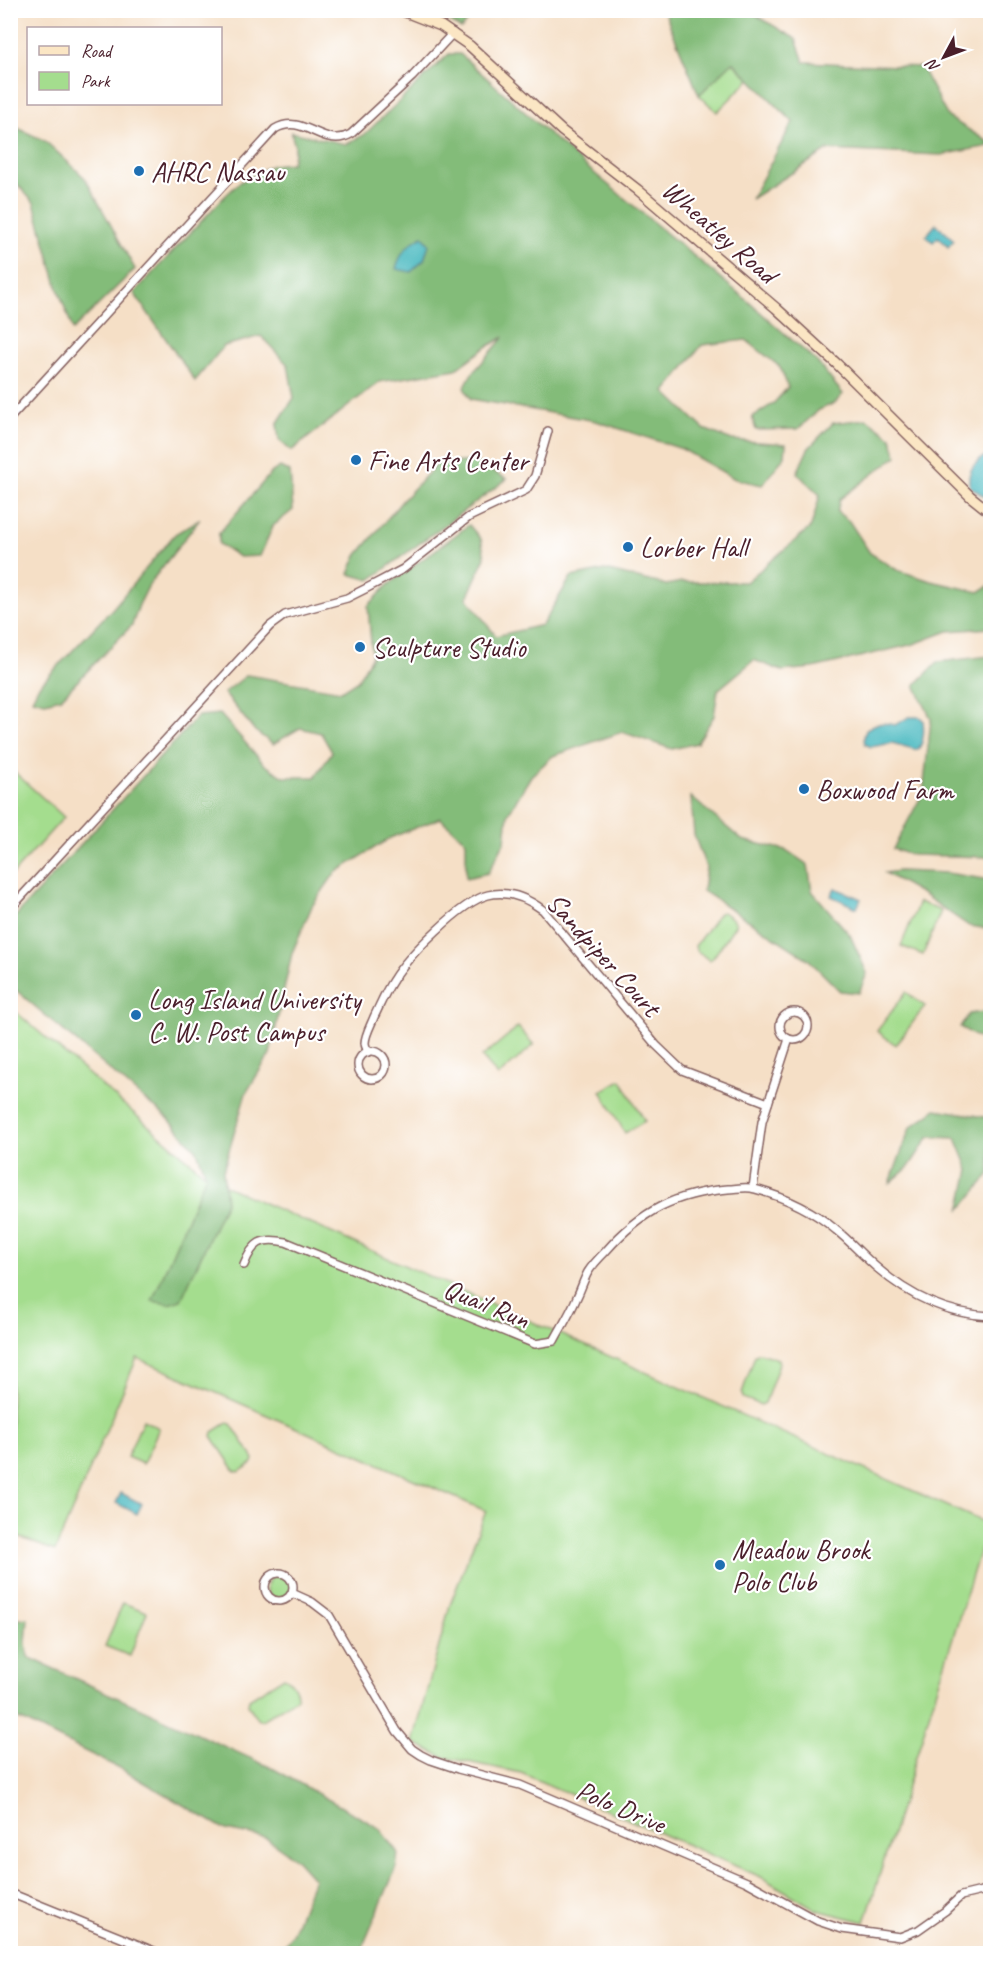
<svg xmlns="http://www.w3.org/2000/svg" width="1001" height="1964" viewBox="0 0 1001 1964" font-family="Caveat,sans-serif">
  <style>
    .green { fill: #a4dd8e; stroke: #777e5c; stroke-width: 1.5 }
    .forest { fill: #83bc79; stroke: #666e52; stroke-width: 1.5 }
    .water { fill: #4bbac1; stroke: #4a6c76; stroke-width: 1.5 }
    .lines { fill: none; stroke-linecap: round; stroke-linejoin: round }
    .minor-casing { stroke: #866261; stroke-width: 10 }
    .secondary-casing { stroke: #866261; stroke-width: 12 }
    .minor { stroke: #fff; stroke-width: 7 }
    .secondary { stroke: #fbe6c4; stroke-width: 9 }
    .poi-dot { fill: #1f6fb2; stroke: #fff; stroke-width: 2 }
    .labels { text-anchor: middle; stroke-width: 4.5; stroke-linejoin: round; paint-order: stroke }
    .poi-label { font-size: 28px; fill: #4a1f2b; stroke: #fff; text-anchor: start }
    .street-label { font-size: 28px; fill: #4a1f2b; stroke: #fff }
  </style>
  <rect width="100%" height="100%" fill="#fff"/>
  <filter id="ink" filterUnits="userSpaceOnUse"><feTurbulence type="fractalNoise" baseFrequency=".0167" numOctaves="2"/><feDisplacementMap in="SourceGraphic" scale="12" xChannelSelector="R" yChannelSelector="G"/><feConvolveMatrix kernelMatrix="1 2 1 2 8 2 1 2 1" color-interpolation-filters="sRGB"/></filter>
  <filter id="wash" filterUnits="userSpaceOnUse"><feTurbulence type="fractalNoise" baseFrequency=".008" numOctaves="4" result="noise"/><feDisplacementMap in="SourceGraphic" scale="24" xChannelSelector="R" yChannelSelector="G"/><feGaussianBlur stdDeviation="1.35" result="paint"/><feColorMatrix in="noise" values="0 0 0 0 0 0 0 0 0 0 0 0 0 0 0 0 0 1.4 0 .05"/><feComposite in="paint" operator="in"/></filter>
  <g filter="url(#wash)">
    <rect width="100%" height="100%" fill="#f5dfc6"/>
    <!-- green -->
    <g class="green">
      <polygon points="732,62 750,79 717,112 699,95"/>
      <polygon points="11,769 64,817 11,876 10,876"/>
      <polygon points="919,902 941,911 923,955 901,946"/>
      <polygon points="723,912 734,920 736,924 713,958 709,960 696,950 695,946 719,913"/>
      <polygon points="906,992 925,1006 896,1045 877,1031"/>
      <polygon points="10,1007 212,1180 988,1524 865,1922 817,1910 761,1877 521,1773 443,1757 413,1742 450,1605 486,1511 137,1358 55,1551 11,1534"/>
      <polygon points="518,1027 534,1045 498,1076 482,1057"/>
      <polygon points="621,1080 645,1121 625,1133 601,1091"/>
      <polygon points="760,1353 778,1359 779,1364 765,1403 761,1405 743,1398 742,1393 755,1355"/>
      <polygon points="143,1420 159,1428 143,1464 127,1457"/>
      <polygon points="227,1423 231,1424 254,1459 253,1463 239,1472 235,1471 212,1436 213,1432"/>
      <circle cx="279" cy="1587" r="12"/>
      <polygon points="123,1603 147,1612 130,1656 105,1646"/>
      <path d="M284,1677C291,1679 298,1691 297,1698L262,1720L257,1719L248,1704L249,1699Z"/>
    </g>
    <!-- forest -->
    <g class="forest">
      <polygon points="447,10 477,10 477,11 461,29 442,16"/>
      <polygon points="664,11 749,11 796,39 804,62 921,67 948,117 990,143 990,146 941,155 828,150 751,199 793,122 733,62 699,95"/>
      <polygon points="449,54 460,54 575,157 742,296 817,362 843,394 835,403 819,410 798,429 756,430 752,417 773,404 788,387 780,367 746,340 702,345 665,392 704,429 732,440 786,444 785,456 762,485 735,479 682,449 596,421 471,399 464,388 471,375 504,337 485,348 456,369 379,382 291,451 279,440 277,424 294,398 288,365 261,336 224,346 195,381 134,293 224,197 240,182 272,165 292,163 295,147 291,132 346,144 364,135"/>
      <polygon points="11,125 45,141 85,178 135,269 73,330 58,289 34,203 11,177"/>
      <polygon points="867,419 891,437 897,456 840,499 837,512 849,521 870,553 897,570 931,581 979,592 990,585 990,628 948,631 914,644 813,668 782,671 754,660 718,690 714,716 697,743 672,749 622,732 553,756 531,776 508,814 505,841 488,873 466,878 466,841 440,818 390,838 335,873 312,906 292,953 270,1054 246,1093 223,1171 226,1202 181,1300 169,1304 152,1301 206,1175 197,1151 167,1117 140,1096 11,986 11,921 198,716 220,714 265,765 284,777 315,777 332,752 321,733 300,728 273,744 255,731 224,693 247,675 341,691 358,680 372,656 368,606 388,585 469,525 481,539 485,557 467,598 496,636 542,625 571,577 605,570 666,585 682,582 746,582 811,527 820,495 797,473 808,449 833,423"/>
      <polygon points="474,461 507,479 370,580 349,574 356,557 402,501 437,464"/>
      <polygon points="280,467 290,472 293,510 273,526 260,556 239,557 219,544 219,533 272,472"/>
      <polygon points="200,519 150,583 139,605 132,625 61,698 45,702 32,699 38,687 113,608 175,534"/>
      <polygon points="990,656 990,857 912,855 893,849 923,793 931,719 915,685 938,662"/>
      <polygon points="691,797 742,840 786,850 808,865 812,891 850,935 867,973 859,993 840,991 808,959 703,891 706,867 694,835"/>
      <polygon points="899,871 947,873 990,880 990,929 969,926 922,894 885,873"/>
      <polygon points="990,1011 990,1045 960,1027 969,1014"/>
      <polygon points="936,1109 990,1118 990,1174 960,1210 969,1170 956,1138 929,1137 909,1167 890,1183 910,1128"/>
      <polygon points="28,1618 26,1643 28,1657 274,1769 379,1828 398,1853 396,1868 360,1953 280,1953 293,1932 314,1879 296,1859 266,1838 226,1830 123,1770 24,1721 15,1718 10,1708 11,1627 14,1620"/>
    </g>
    <!-- water -->
    <g class="water">
      <polygon points="936,224 954,240 948,247 938,237 933,242 926,236"/>
      <path d="M423,236L429,244L424,260L411,272L396,269C400,253 408,243 423,236Z"/>
      <path d="M990,454V500L970,487C965,471 977,459 990,454Z"/>
      <path d="M909,717H920L923,720C924,729 924,744 917,750L892,743L871,747L865,744C860,724 880,721 895,725Z"/>
      <polygon points="835,888 861,899 857,908 831,896"/>
      <polygon points="121,1493 142,1504 137,1514 116,1503"/>
    </g>
  </g>
  <g filter="url(#ink)">
    <g class="lines">
      <defs>
        <g id="minor">
          <polyline points="428,21 435,10"/>
          <path d="M10,418L275,129C304,112 323,150 351,134L412,77L453,33"/>
          <polyline points="989,653 990,648"/>
          <polyline points="10,909 270,626 285,615 347,598 367,588 403,569 469,517 526,490 535,476 548,431"/>
          <circle cx="794" cy="1026" r="14"/>
          <circle cx="372" cy="1065" r="14"/>
          <path d="M368,1052C367,1049 365,1046 365,1043C365,1035 371,1025 374,1017C380,1005 385,992 393,980C407,957 462,901 488,895C509,890 527,898 543,910L656,1045L682,1070L768,1103"/>
          <polyline points="753,1188 762,1122 789,1039"/>
          <path d="M244,1265C253,1242 261,1237 286,1242L535,1344L554,1341C562,1326 571,1312 577,1297C581,1289 584,1279 588,1272C593,1264 600,1257 606,1251C641,1211 676,1193 728,1189C736,1189 747,1186 755,1189C784,1197 813,1210 836,1230C850,1241 862,1255 876,1267C908,1295 947,1314 990,1316"/>
          <circle cx="279" cy="1587" r="14"/>
          <polyline points="292,1593 312,1602 329,1615 397,1731 412,1749 421,1755 431,1760 458,1769 520,1785 747,1882 818,1921 842,1929 900,1937 918,1930 945,1911 961,1896 990,1889"/>
          <polyline points="10,1893 161,1954"/>
        </g>
        <polyline id="secondary" points="400,10 441,26 470,46 562,131 638,190 776,308 837,364 970,496 990,512"/>
      </defs>
      <!-- minor casing -->
      <use href="#minor" class="minor-casing"/>
      <!-- secondary casing -->
      <use href="#secondary" class="secondary-casing"/>
      <!-- minor -->
      <use href="#minor" class="minor"/>
      <!-- secondary -->
      <use href="#secondary" class="secondary"/>
    </g>
  </g>
  <!-- markers -->
  <g class="poi-dot">
    <circle cx="139" cy="171" r="6"/>
    <circle cx="356" cy="460" r="6"/>
    <circle cx="628" cy="547" r="6"/>
    <circle cx="360" cy="647" r="6"/>
    <circle cx="804" cy="789" r="6"/>
    <circle cx="136" cy="1015" r="6"/>
    <circle cx="720" cy="1565" r="6"/>
  </g>
  <g class="labels">
    <!-- poi labels -->
    <g class="poi-label">
      <text x="151" y="181">AHRC Nassau</text>
      <text x="368" y="470">Fine Arts Center</text>
      <text x="640" y="557">Lorber Hall</text>
      <text x="372" y="657">Sculpture Studio</text>
      <text x="816" y="799">Boxwood Farm</text>
      <text x="148" y="1009">Long Island University<tspan x="148" dy="32">C. W. Post Campus</tspan></text>
      <text x="732" y="1559">Meadow Brook<tspan x="732" dy="32">Polo Club</tspan></text>
    </g>
    <!-- street labels -->
    <g class="street-label">
      <text transform="translate(720 231) rotate(41)" y="10">Wheatley Road</text>
      <text transform="translate(604 954) rotate(48)" y="10">Sandpiper Court</text>
      <text transform="translate(487 1303) rotate(22)" y="10">Quail Run</text>
      <text transform="translate(621 1806) rotate(23)" y="10">Polo Drive</text>
    </g>
  </g>
  <!-- margin -->
  <rect width="1001" height="1964" fill="none" stroke="#fff" stroke-width="36"/>
  <!-- legend -->
  <rect x="27" y="27" width="195" height="78" fill="#ffffff" stroke="#b7a5aa" stroke-width="1.5"/>
  <rect x="39" y="46" width="30" height="9" fill="#fbe6c4" stroke="#b7a5aa" stroke-width="1.5"/>
  <text x="81" y="57" font-size="18" fill="#4a1f2b">Road</text>
  <rect x="39" y="72" width="30" height="18" fill="#a4dd8e" stroke="#b7a5aa" stroke-width="1.5"/>
  <text x="81" y="87" font-size="18" fill="#4a1f2b">Park</text>
  <!-- north arrow -->
  <g transform="translate(944 57) rotate(229)" stroke="#ffffff" stroke-width="4.5" paint-order="stroke">
  <path d="M0-4.5L10 22L0 15L-10 22Z" fill="#4a1f2b"/>
  <text y="-9" font-size="16" font-weight="bold" text-anchor="middle" fill="#4a1f2b">N</text>
  </g>
</svg>
